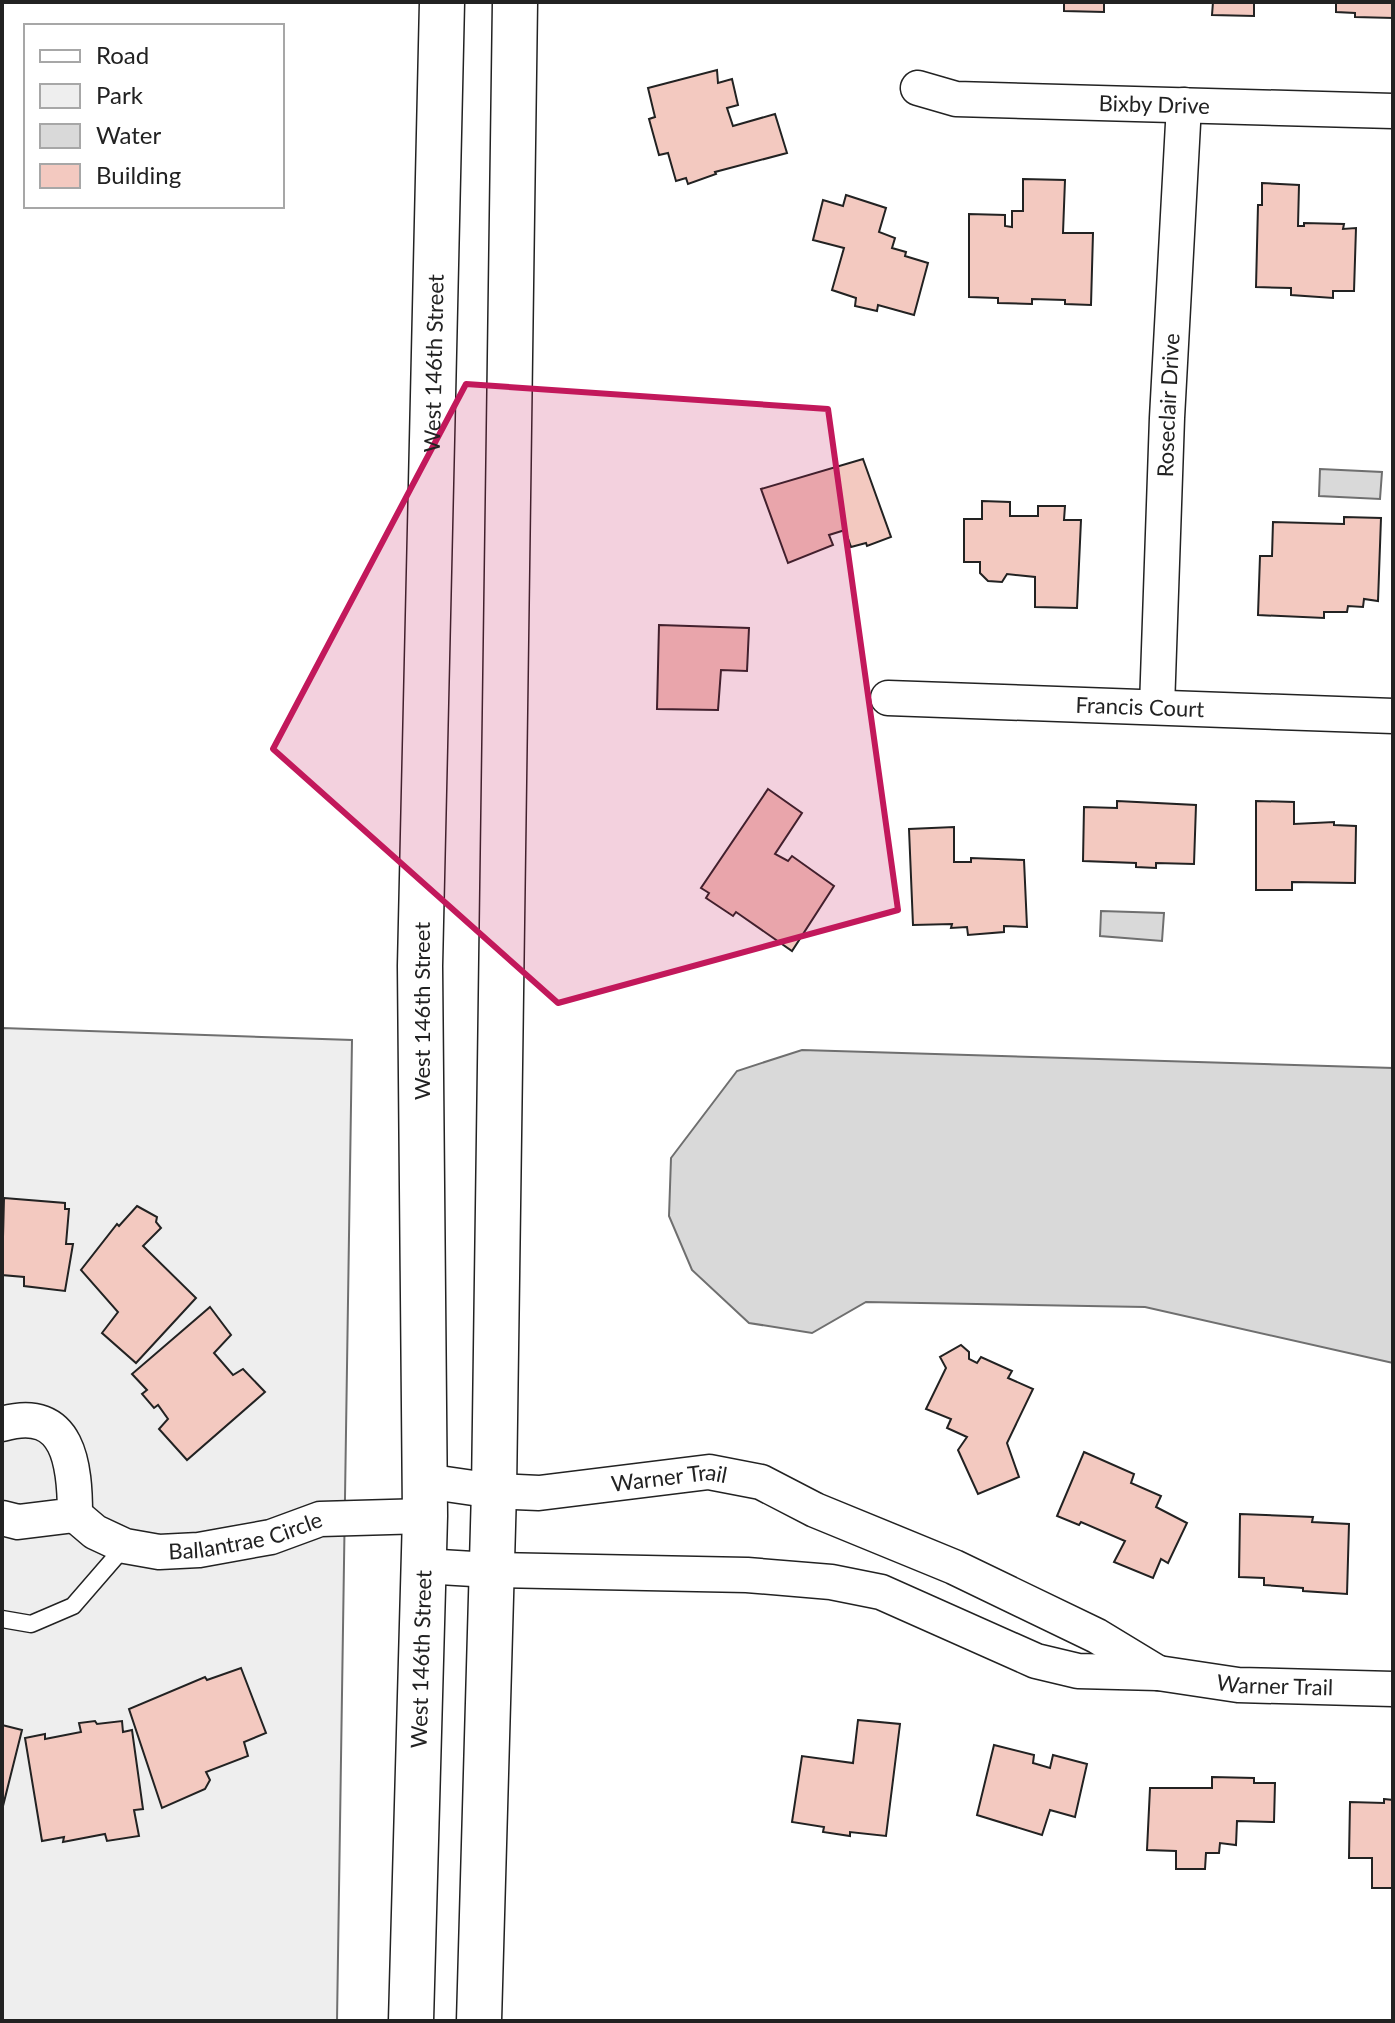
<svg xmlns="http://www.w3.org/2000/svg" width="1395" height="2023" viewBox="0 0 1395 2023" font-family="Lato,sans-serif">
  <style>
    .green { fill: #eee; stroke: #6f6f6f; stroke-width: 2 }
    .water { fill: #d9d9d9; stroke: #6f6f6f; stroke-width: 2 }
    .building { fill: #f3c9c0; stroke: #222; stroke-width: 2 }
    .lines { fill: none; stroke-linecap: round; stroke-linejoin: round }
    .service-casing { stroke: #222; stroke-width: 19 }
    .minor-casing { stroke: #222; stroke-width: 37 }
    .primary-casing { stroke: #222; stroke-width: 47 }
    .service { stroke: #fff; stroke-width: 16 }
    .minor { stroke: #fff; stroke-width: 34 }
    .primary { stroke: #fff; stroke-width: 44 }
    .marked { fill: #c2185b; fill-opacity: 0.2; stroke: #c2185b; stroke-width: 6; stroke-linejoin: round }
    .labels { text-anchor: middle; stroke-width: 6; stroke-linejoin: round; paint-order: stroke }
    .street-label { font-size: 22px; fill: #222; stroke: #fff }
  </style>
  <rect width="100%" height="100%" fill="#fff"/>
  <!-- green -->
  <polygon class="green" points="2,1028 352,1040 337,2021 2,2021"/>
  <!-- water -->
  <g class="water">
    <polygon points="1320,469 1382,472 1380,499 1319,496"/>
    <polygon points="1101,911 1164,913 1162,941 1100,936"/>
    <polygon points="802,1050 1393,1068 1393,1363 1145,1307 866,1302 812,1333 749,1323 692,1270 669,1216 671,1158 737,1071"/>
  </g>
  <!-- building -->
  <g class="building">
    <polygon points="1064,2 1104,2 1104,12 1064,11"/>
    <polygon points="1213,2 1254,2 1254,16 1212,15"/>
    <polygon points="1336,2 1393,2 1393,18 1355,17 1355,13 1336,12"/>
    <polygon points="717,70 718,83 732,79 738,105 727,108 733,126 775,114 787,153 715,172 716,174 688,184 686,178 676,181 668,153 659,155 649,119 655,117 648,88"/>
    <polygon points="1023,179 1065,180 1063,233 1093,233 1091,305 1065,304 1065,300 1032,299 1032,304 998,303 998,298 969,297 969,214 1005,215 1005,226 1012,227 1012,211 1023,211"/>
    <polygon points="1262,183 1299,185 1298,226 1304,226 1304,223 1344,224 1343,229 1356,228 1354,291 1333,291 1333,298 1291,295 1291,288 1256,287 1258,205 1262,205"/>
    <polygon points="846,195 886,208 879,232 895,238 892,248 906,252 905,256 928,263 914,315 878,305 877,311 855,306 856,298 832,290 844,248 813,240 823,200 843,206"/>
    <polygon points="863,459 891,537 867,546 866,543 851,547 845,530 829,535 833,545 788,563 761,489"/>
    <polygon points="982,501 1010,502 1010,516 1038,516 1038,506 1065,506 1064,520 1081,520 1077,608 1035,607 1035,577 1007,574 1002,582 988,581 980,573 980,562 964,562 964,519 982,519"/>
    <polygon points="1344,517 1381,518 1378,601 1364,599 1363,607 1348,606 1347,612 1324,612 1324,618 1258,615 1260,556 1272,556 1273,522 1344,524"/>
    <polygon points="659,625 749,628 747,671 721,670 718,710 657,709"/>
    <polygon points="768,789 802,813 775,854 788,861 792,856 834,886 792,951 736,912 733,916 706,898 709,893 701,888"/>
    <polygon points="1117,801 1196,805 1194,864 1156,863 1156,868 1136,867 1136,863 1083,861 1084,807 1117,808"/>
    <polygon points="1256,801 1294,802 1294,824 1334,822 1334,825 1356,826 1355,883 1292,882 1292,890 1256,890"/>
    <polygon points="954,827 954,862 971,862 971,858 1024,860 1027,927 1004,926 1004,932 968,935 967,927 951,928 952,924 913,925 909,829"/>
    <polygon points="4,1198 65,1203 65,1209 69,1209 66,1244 73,1244 65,1291 24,1286 24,1277 2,1275"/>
    <polygon points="137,1206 157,1217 156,1222 161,1228 143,1246 196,1298 136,1363 102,1333 118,1312 81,1270 117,1224 119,1226"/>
    <polygon points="210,1307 231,1335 214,1353 233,1375 243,1369 265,1392 187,1460 159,1429 168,1419 158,1405 154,1408 142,1394 147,1390 132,1374"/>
    <polygon points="961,1345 969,1352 969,1359 977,1363 981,1357 1012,1371 1008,1378 1033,1389 1007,1443 1019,1477 978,1494 958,1450 967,1437 947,1428 951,1419 926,1409 946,1368 940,1357"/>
    <polygon points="1084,1452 1134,1474 1131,1483 1161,1496 1156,1507 1187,1523 1168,1563 1161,1559 1153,1578 1114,1562 1125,1541 1081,1522 1079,1525 1057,1516"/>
    <polygon points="1240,1514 1313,1517 1312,1522 1349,1524 1347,1594 1303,1591 1303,1588 1264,1585 1264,1578 1239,1577"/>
    <polygon points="241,1668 266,1733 244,1742 248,1756 206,1772 210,1780 205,1789 162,1808 129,1709 205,1677 207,1680"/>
    <polygon points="858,1720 900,1724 886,1836 850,1832 850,1836 823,1832 824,1827 792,1822 802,1756 853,1763"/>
    <polygon points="95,1721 97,1724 122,1721 123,1732 132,1730 143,1809 134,1810 139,1836 107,1841 105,1834 63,1842 64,1837 42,1841 25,1738 45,1734 45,1739 81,1732 79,1723"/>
    <polygon points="2,1725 22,1730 2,1810"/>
    <polygon points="994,1745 1034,1755 1033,1763 1050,1768 1053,1755 1087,1764 1075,1817 1050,1810 1042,1835 977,1815"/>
    <polygon points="1212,1777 1254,1778 1254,1783 1275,1783 1274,1822 1237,1821 1236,1845 1220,1843 1219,1853 1206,1853 1205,1869 1176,1869 1176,1851 1147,1850 1150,1788 1212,1788"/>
    <polygon points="1384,1799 1393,1800 1393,1888 1372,1888 1372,1858 1349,1858 1350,1802 1384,1803"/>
  </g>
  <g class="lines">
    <defs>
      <polyline id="service" points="2,1619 31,1624 73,1606 125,1546"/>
      <g id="minor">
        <path id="s1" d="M918,88L956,99L1393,111"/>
        <path id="s2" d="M888,698L1393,716"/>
        <path id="s3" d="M1157,707L1167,418L1184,105"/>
        <path d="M2,1424C70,1404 75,1467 75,1515L18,1522L2,1518"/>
        <path id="s4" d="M425,1481L494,1491L539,1493L709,1472L761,1482L815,1510L954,1567L1097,1636L1158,1673"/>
        <path id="s5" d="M75,1515L95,1532L125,1546L159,1552L199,1550L271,1537L320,1519L425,1516"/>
        <path id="s6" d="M423,1566L490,1570L747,1575L831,1582L881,1592L1036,1661L1078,1671L1158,1673L1238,1685L1393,1689"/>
      </g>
      <g id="primary">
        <path id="s7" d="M411,2021L425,1516L420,966L442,2"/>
        <polyline points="479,2021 494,1491 515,2"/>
      </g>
    </defs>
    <!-- service casing -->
    <use href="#service" class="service-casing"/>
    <!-- minor casing -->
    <use href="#minor" class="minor-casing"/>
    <!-- primary casing -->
    <use href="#primary" class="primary-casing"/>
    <!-- service -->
    <use href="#service" class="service"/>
    <!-- minor -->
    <use href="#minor" class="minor"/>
    <!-- primary -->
    <use href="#primary" class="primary"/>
  </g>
  <!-- marked area -->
  <path class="marked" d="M466,384L828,409L898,910L558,1003L273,749Z"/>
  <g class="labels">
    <!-- street labels -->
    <g class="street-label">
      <text dy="8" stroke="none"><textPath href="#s1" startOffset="238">Bixby Drive</textPath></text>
      <text dy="8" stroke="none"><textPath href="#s7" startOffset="1658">West 146th Street</textPath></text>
      <text dy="8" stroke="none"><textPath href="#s3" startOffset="302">Roseclair Drive</textPath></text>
      <text dy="8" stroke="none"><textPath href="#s2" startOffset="252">Francis Court</textPath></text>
      <text transform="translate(422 1011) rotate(-90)" y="8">West 146th Street</text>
      <text dy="8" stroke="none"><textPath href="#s4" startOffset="246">Warner Trail</textPath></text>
      <text dy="8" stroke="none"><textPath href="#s5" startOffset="182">Ballantrae Circle</textPath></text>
      <text dy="8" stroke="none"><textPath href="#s7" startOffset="362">West 146th Street</textPath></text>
      <text dy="8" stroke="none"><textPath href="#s6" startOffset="870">Warner Trail</textPath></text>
    </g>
  </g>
  <!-- border -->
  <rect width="1395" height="2023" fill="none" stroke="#222222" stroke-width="8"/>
  <!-- legend -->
  <rect x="24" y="24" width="260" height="184" fill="#ffffff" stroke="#a7a7a7" stroke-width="2"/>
  <rect x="40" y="50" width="40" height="12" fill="#ffffff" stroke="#a7a7a7" stroke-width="2"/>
  <text x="96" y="64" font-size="24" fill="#222222">Road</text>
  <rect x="40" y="84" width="40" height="24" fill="#eeeeee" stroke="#a7a7a7" stroke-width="2"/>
  <text x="96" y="104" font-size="24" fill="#222222">Park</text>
  <rect x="40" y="124" width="40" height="24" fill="#d9d9d9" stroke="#a7a7a7" stroke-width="2"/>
  <text x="96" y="144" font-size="24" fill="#222222">Water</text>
  <rect x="40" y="164" width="40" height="24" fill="#f3c9c0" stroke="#a7a7a7" stroke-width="2"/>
  <text x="96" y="184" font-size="24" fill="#222222">Building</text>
</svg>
